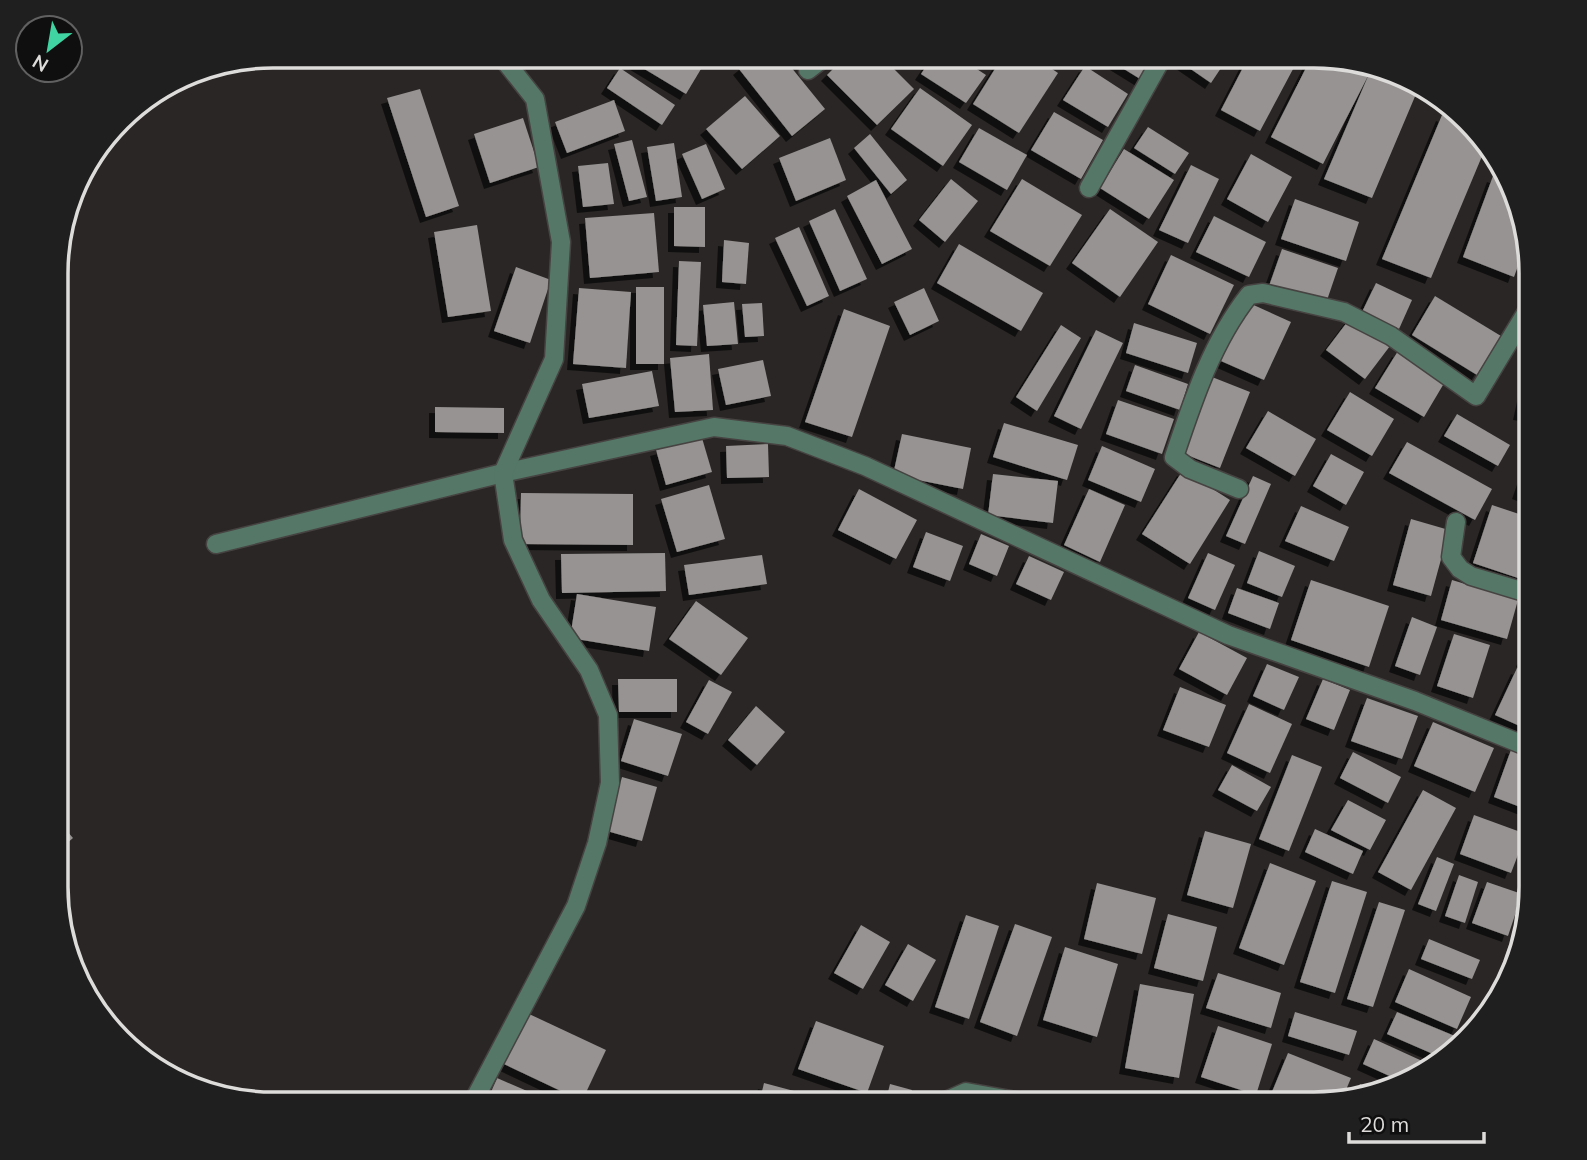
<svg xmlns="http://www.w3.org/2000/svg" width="1587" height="1160" viewBox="0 0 1587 1160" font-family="Mulish,sans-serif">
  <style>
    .building { fill: #969392; filter: url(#shadow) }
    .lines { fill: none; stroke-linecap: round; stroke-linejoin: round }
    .minor-casing { stroke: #464342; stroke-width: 21 }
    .minor { stroke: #547767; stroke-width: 18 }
    .rim { fill: none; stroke: #dedcdb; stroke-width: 3.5 }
  </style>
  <defs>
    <filter id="shadow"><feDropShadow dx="-6" dy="6" stdDeviation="0" flood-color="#0009"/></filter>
  </defs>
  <rect width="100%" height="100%" fill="#292625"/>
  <!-- building -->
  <g class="building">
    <polygon points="623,56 691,56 704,64 686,94"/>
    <polygon points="755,56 782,56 825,109 792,136 739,69"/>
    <polygon points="846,56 881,56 914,89 877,125 827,75"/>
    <polygon points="933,56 957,56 986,75 966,103 921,74"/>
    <polygon points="963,56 986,56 982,66"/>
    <polygon points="1003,56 1033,56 1058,73 1019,133 973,104"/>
    <polygon points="1103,56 1161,56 1145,82"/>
    <polygon points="1186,56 1229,56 1211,83 1182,63"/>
    <polygon points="1249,56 1300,56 1260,131 1221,110"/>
    <polygon points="1312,56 1328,56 1384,68 1419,87 1372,198 1324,179 1369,74 1323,164 1271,137"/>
    <polygon points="1085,66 1128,94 1108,127 1063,100"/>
    <polygon points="620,68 675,105 662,125 607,88"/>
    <polygon points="920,88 972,125 943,166 891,129"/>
    <polygon points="420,89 459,206 426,217 387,98"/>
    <polygon points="745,96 780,136 742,169 706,129"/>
    <polygon points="614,100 625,131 567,153 555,122"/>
    <polygon points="1054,112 1103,140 1081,179 1031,150"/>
    <polygon points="1442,115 1466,124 1485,149 1431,278 1382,259"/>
    <polygon points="523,118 539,167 490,183 474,134"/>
    <polygon points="1148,127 1189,153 1175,174 1134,148"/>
    <polygon points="979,128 1027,155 1007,190 959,162"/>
    <polygon points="870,134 907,180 891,194 854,148"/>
    <polygon points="830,138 846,180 796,201 779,158"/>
    <polygon points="632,140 647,197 629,201 614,144"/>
    <polygon points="674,143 682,197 656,201 647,147"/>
    <polygon points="706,144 725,189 702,199 682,154"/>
    <polygon points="1124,149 1174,180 1149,219 1100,188"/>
    <polygon points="1251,154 1292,177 1268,222 1227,199"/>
    <polygon points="608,163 614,204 583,207 578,166"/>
    <polygon points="1191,165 1219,179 1188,243 1159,230"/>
    <polygon points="1493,176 1510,182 1526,244 1514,277 1463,257"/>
    <polygon points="951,179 978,201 945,242 919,220"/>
    <polygon points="1022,179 1082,215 1050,266 990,231"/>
    <polygon points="876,180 912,249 882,264 847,196"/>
    <polygon points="1295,199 1359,222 1346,261 1281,239"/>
    <polygon points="674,207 705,207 705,247 674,246"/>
    <polygon points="835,209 867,279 840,291 809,221"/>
    <polygon points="1110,209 1158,242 1120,297 1072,263"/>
    <polygon points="654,213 659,272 590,278 585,218"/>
    <polygon points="1214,216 1266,242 1249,277 1196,252"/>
    <polygon points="477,225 491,311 448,317 434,232"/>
    <polygon points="799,227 829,296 807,306 775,238"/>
    <polygon points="724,240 749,243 746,284 722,282"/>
    <polygon points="959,244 1043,293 1021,331 937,283"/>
    <polygon points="1282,249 1338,268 1325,306 1269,286"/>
    <polygon points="1171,255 1234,285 1210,334 1148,304"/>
    <polygon points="679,261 701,262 697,346 676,345"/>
    <polygon points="516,267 551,280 530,343 494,331"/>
    <polygon points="1376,283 1412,300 1399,329 1362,312"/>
    <rect x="636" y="287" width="28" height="77"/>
    <polygon points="579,288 631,292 626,368 573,364"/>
    <polygon points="924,288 939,321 910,335 894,302"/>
    <polygon points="1435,296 1501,336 1477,375 1412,335"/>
    <polygon points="734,302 738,344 707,346 703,305"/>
    <polygon points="1247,302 1291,322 1264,380 1221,361"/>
    <polygon points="762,303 764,336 745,337 742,304"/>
    <polygon points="844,309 890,326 852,437 805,422"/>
    <polygon points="1351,317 1390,346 1365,379 1326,350"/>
    <polygon points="1134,323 1197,343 1188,373 1126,353"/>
    <polygon points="1061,325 1081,338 1037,411 1016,397"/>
    <polygon points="1096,330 1123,343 1081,429 1054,416"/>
    <polygon points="1398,351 1446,380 1424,417 1375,388"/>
    <polygon points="709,354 713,410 675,412 670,358"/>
    <polygon points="763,360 771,396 726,405 718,369"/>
    <polygon points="1135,365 1188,384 1180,410 1126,391"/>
    <polygon points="652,371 659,406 589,418 582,384"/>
    <polygon points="1212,377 1250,392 1220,468 1182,453"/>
    <polygon points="1526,382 1531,383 1531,416 1519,414"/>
    <polygon points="1350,392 1394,419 1372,456 1327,430"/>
    <polygon points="1118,400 1174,419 1162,454 1106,434"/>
    <polygon points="435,407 504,408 504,433 435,432"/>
    <polygon points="1268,411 1316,439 1295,476 1246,448"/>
    <polygon points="1457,414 1510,445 1498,466 1444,436"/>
    <polygon points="1004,423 1078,445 1067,480 993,457"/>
    <polygon points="902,434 971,448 963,489 893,475"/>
    <polygon points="702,438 712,472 666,485 656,450"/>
    <polygon points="1407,442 1492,489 1475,520 1389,473"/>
    <polygon points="768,444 769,477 727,478 726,446"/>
    <polygon points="1102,446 1155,469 1141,502 1088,480"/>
    <polygon points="1331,454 1364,472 1346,505 1313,486"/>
    <polygon points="1530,459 1531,460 1531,498 1518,493"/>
    <polygon points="1183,470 1230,500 1190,564 1142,534"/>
    <polygon points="993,474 1058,481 1053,523 988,515"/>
    <polygon points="1253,476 1271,484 1245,544 1226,536"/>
    <polygon points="709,485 725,539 677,552 661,499"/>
    <polygon points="859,489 917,520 896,559 838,530"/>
    <polygon points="1089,489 1125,505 1100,562 1064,545"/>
    <polygon points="521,493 633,494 633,545 520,544"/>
    <polygon points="1492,505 1531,518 1531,559 1524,580 1473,563"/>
    <polygon points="1301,506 1349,527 1334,561 1285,541"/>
    <polygon points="1411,519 1449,530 1431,596 1393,585"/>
    <polygon points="926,532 963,546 950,581 913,567"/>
    <polygon points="981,534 1009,546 997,576 969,564"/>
    <polygon points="1259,551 1295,566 1282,597 1247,583"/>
    <polygon points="665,553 666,591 562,593 561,554"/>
    <polygon points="1208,553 1235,565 1215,610 1188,598"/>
    <polygon points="762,555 767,584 689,595 684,565"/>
    <polygon points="1029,556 1064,572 1051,600 1016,584"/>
    <polygon points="1311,580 1389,606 1369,667 1291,640"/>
    <polygon points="1452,580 1518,600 1507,639 1441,620"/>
    <polygon points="1237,588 1279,603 1270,629 1228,613"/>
    <polygon points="577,594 656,607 649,651 570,638"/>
    <polygon points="696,601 748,638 721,675 669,639"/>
    <polygon points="1412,617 1437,627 1420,675 1395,666"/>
    <polygon points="1199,632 1247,658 1227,695 1179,669"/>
    <polygon points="1454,634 1490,645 1473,698 1437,686"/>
    <polygon points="1531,641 1531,665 1522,661"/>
    <polygon points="1267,664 1299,677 1284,710 1253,696"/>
    <polygon points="1517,668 1531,674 1531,731 1495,715"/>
    <polygon points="618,679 677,679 677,712 619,712"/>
    <polygon points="1323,679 1350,690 1334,730 1306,719"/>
    <polygon points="709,680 732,692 708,734 686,722"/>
    <polygon points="1180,687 1226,705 1209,747 1163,730"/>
    <polygon points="1367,698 1418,716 1402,759 1351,741"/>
    <polygon points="1249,704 1292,724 1270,773 1227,753"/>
    <polygon points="756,706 785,732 757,765 728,740"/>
    <polygon points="634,719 682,734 668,776 621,761"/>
    <polygon points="1433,722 1494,748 1475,792 1414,766"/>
    <polygon points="1512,747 1531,754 1531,804 1528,810 1494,797"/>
    <polygon points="1353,752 1401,777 1388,803 1340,778"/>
    <polygon points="1292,755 1322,767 1289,851 1259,839"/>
    <polygon points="1232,765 1271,787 1257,811 1218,790"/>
    <polygon points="622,777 657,787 642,841 607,831"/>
    <polygon points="1423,790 1456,808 1411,890 1378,872"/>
    <polygon points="1348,800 1386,820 1370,850 1331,830"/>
    <polygon points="1474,815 1526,834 1511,873 1460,854"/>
    <polygon points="58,821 73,838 58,851"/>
    <polygon points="1315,829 1363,851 1353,874 1305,852"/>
    <polygon points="1205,831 1251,844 1233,908 1187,895"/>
    <polygon points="1437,857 1454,864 1436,911 1418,904"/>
    <polygon points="1270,863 1316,881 1284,965 1239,948"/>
    <polygon points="1459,875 1478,882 1465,923 1445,916"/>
    <polygon points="1332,881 1367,892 1335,993 1300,982"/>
    <polygon points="1487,882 1522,894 1508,936 1472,923"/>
    <polygon points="1097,883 1156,898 1142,954 1084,939"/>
    <polygon points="1379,902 1405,910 1373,1007 1347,999"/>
    <polygon points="1168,914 1217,927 1203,981 1154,968"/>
    <polygon points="966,915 999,926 969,1019 935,1007"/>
    <polygon points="1015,924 1052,937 1017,1036 980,1022"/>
    <polygon points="861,925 890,942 863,989 834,973"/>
    <polygon points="1429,939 1480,960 1472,979 1421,959"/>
    <polygon points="908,944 936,960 913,1001 885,985"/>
    <polygon points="1065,947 1118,964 1097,1037 1043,1020"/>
    <polygon points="1409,969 1471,997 1457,1029 1395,1002"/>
    <polygon points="1218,973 1281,993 1271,1028 1206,1008"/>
    <polygon points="1140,984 1194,994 1179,1078 1125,1068"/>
    <polygon points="1295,1012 1357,1031 1349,1055 1288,1036"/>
    <polygon points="1397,1012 1462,1039 1440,1057 1387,1034"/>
    <polygon points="527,1013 606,1050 582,1101 504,1064"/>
    <polygon points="816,1021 884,1046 867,1093 798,1069"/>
    <polygon points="1218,1026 1272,1044 1256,1095 1201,1077"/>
    <polygon points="1374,1039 1431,1065 1410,1081 1405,1083 1363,1064"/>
    <polygon points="1288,1053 1351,1078 1343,1097 1314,1104 1267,1104"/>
    <polygon points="497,1078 557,1104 486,1104"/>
    <polygon points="764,1083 839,1103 839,1104 759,1104"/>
    <polygon points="890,1084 912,1090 909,1104 885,1104"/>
    <polygon points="1360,1084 1374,1090 1355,1094"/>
  </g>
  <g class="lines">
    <defs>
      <g id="minor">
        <polyline points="808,70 826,56"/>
        <polyline points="1089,188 1163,56"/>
        <path d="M1239,489L1190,469L1174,457C1193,400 1212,342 1249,295L1263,293L1344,312L1391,336L1476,396L1531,305"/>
        <polyline points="1456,522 1451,557 1460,569 1471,576 1531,594"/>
        <polyline points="216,544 503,473 714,427 787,436 865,466 1228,635 1415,701 1531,748"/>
        <polyline points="1509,976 1524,934"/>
        <polyline points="472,1104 576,906 597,843 610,783 608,715 589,670 541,600 513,540 503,473 554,359 561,242 535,99 501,56"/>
        <polyline points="939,1104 966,1092 1032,1104"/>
      </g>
    </defs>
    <!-- minor casing -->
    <use href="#minor" class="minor-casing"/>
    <!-- minor -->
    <use href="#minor" class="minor"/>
  </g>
  <!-- crop -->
  <path d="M0 0H1587V1160H0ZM273 68H1314A205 205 0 0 1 1519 273V887A205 205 0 0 1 1314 1092H273A205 205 0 0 1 68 887V273A205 205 0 0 1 273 68Z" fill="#201f1f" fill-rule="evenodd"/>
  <path class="rim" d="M273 68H1314A205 205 0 0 1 1519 273V887A205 205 0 0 1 1314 1092H273A205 205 0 0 1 68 887V273A205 205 0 0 1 273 68Z"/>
  <!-- north arrow -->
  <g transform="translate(49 49) rotate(211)"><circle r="33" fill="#100f0f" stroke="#626161" stroke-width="2"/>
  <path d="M0-5L12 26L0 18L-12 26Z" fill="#3fd4a2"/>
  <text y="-10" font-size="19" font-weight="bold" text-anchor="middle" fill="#dedcdb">N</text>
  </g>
  <!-- scale -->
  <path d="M1349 1132v10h135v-10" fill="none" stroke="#dedcdb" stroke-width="3.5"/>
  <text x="1360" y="1132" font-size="21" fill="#dedcdb" stroke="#100f0f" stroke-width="5" paint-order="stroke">20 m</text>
</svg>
